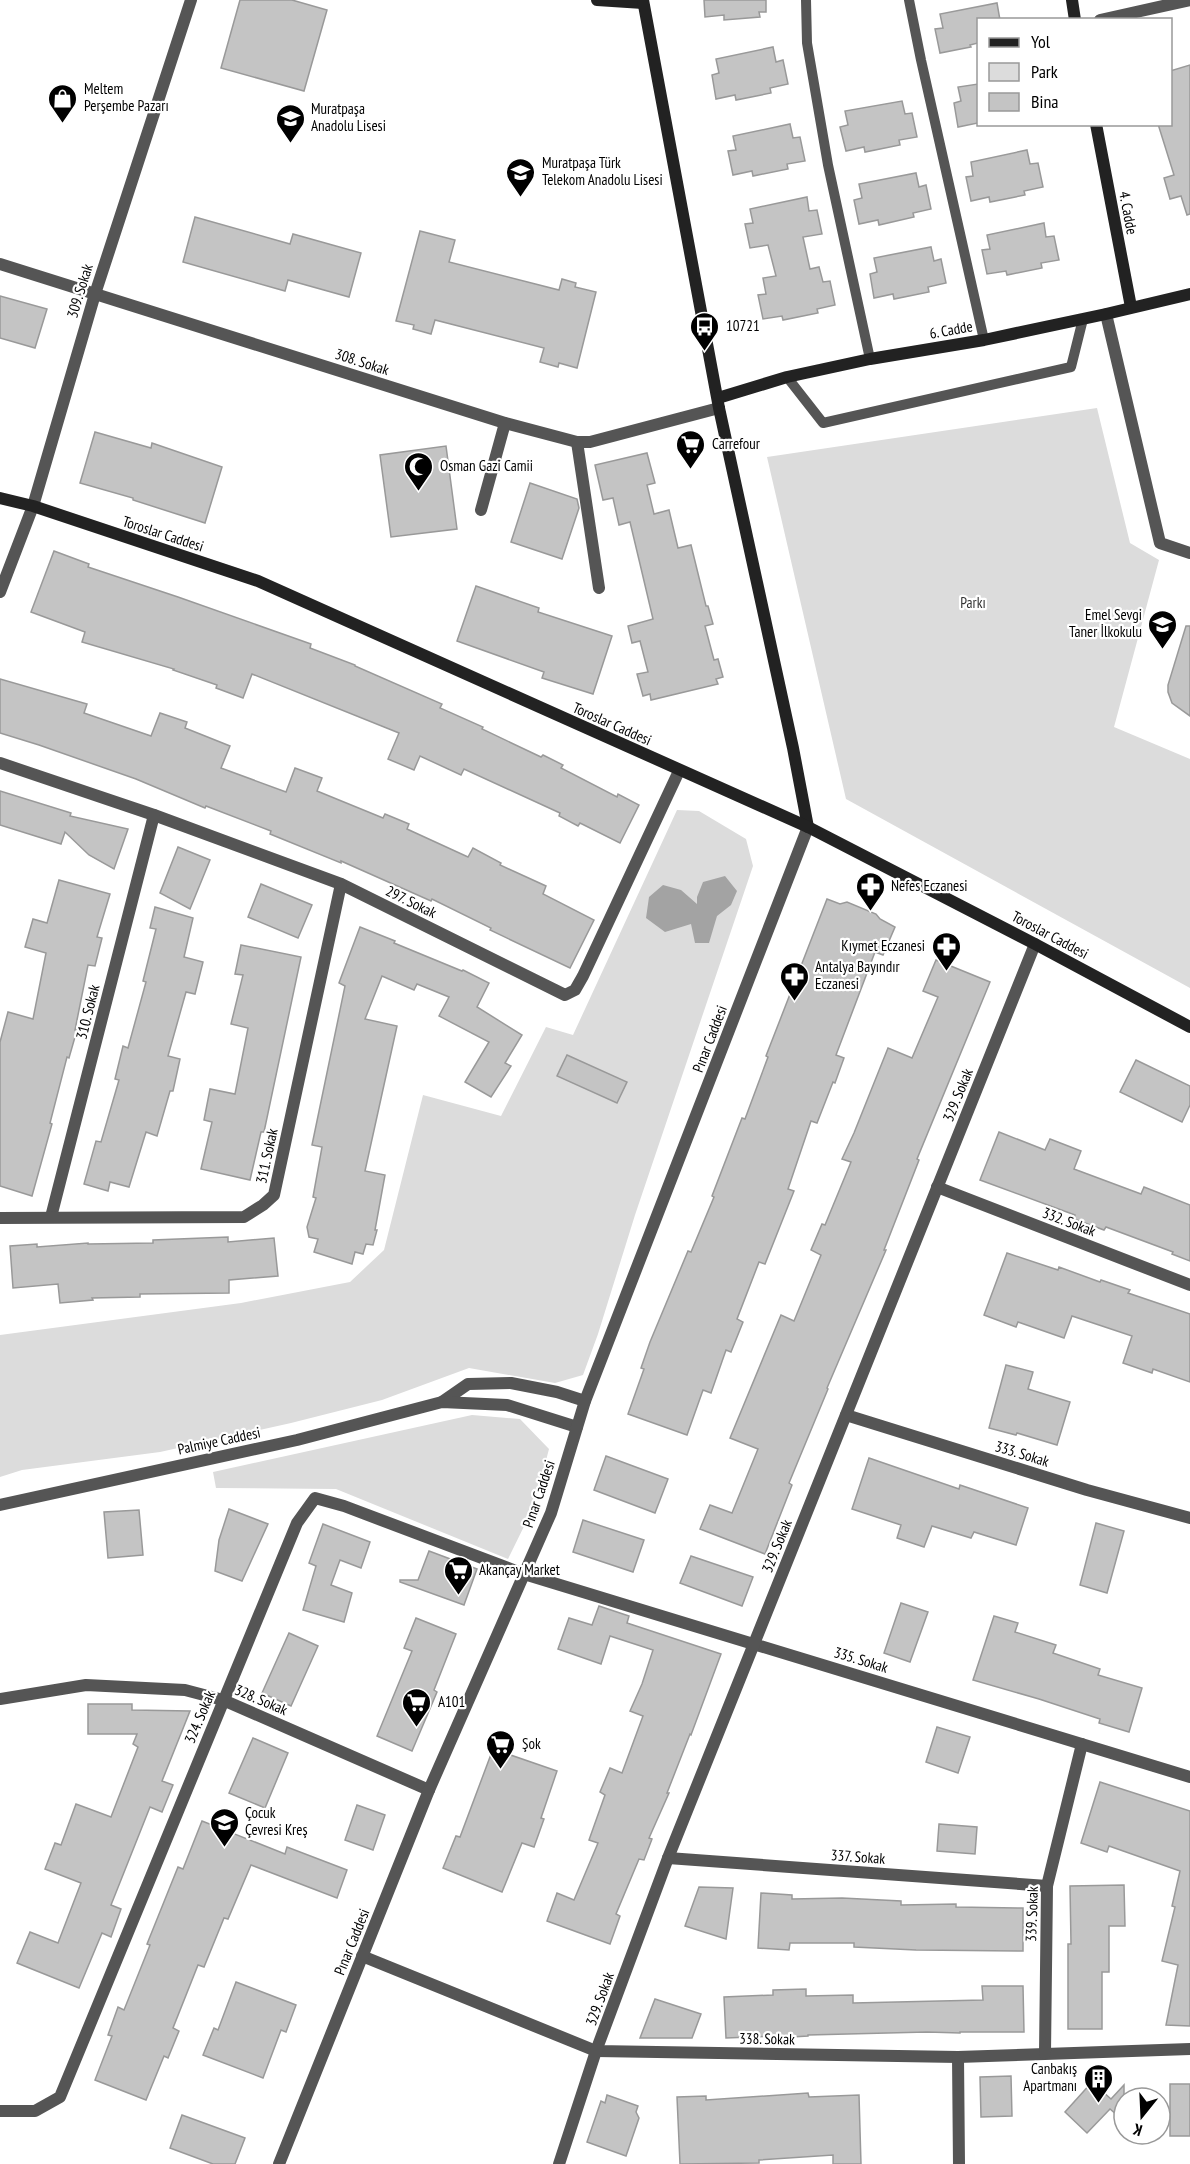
<svg xmlns="http://www.w3.org/2000/svg" width="1190" height="2164" viewBox="0 0 1190 2164" font-family="'PT Sans Narrow',sans-serif">
  <style>
    .green { fill: #dcdcdc }
    .water { fill: #a3a3a3 }
    .building { fill: #c4c4c4; stroke: #999; stroke-width: 1.5 }
    .lines { fill: none; stroke-linecap: round; stroke-linejoin: round }
    .lane { stroke: #555; stroke-width: 10 }
    .street { stroke: #555; stroke-width: 12 }
    .secondary { stroke: #222; stroke-width: 12 }
    .labels { text-anchor: middle; stroke-width: 4.5; stroke-linejoin: round; paint-order: stroke }
    .poi-label { font-size: 15px; fill: #000; stroke: #fff; text-anchor: start }
    .street-label { font-size: 15px; fill: #000; stroke: #fff }
    .park-label { font-size: 15px; fill: #333; stroke: #fff }
  </style>
  <rect width="100%" height="100%" fill="#fff"/>
  <!-- green -->
  <g class="green">
    <polygon points="1097,408 1130,543 1159,560 1114,727 1190,759 1190,988 846,799 767,457"/>
    <polygon points="677,810 699,811 746,839 753,866 635,1215 598,1334 583,1375 555,1383 469,1368 382,1400 291,1423 160,1452 22,1470 0,1477 0,1335 241,1303 350,1282 384,1250 423,1095 501,1116 546,1027 573,1035"/>
    <polygon points="472,1415 520,1419 549,1449 534,1506 508,1559 336,1489 216,1488 213,1472"/>
  </g>
  <!-- water -->
  <polygon class="water" points="725,876 737,891 731,905 717,916 709,943 695,943 691,924 665,932 646,918 649,897 663,885 681,890 697,904 697,897 703,882"/>
  <!-- building -->
  <g class="building">
    <polygon points="240,0 292,0 327,10 304,91 221,68"/>
    <polygon points="704,0 766,0 766,12 759,12 760,17 724,20 724,15 705,17"/>
    <polygon points="997,3 1000,20 978,20 978,43 970,45 971,47 940,53 935,29 943,28 940,14"/>
    <polygon points="773,47 776,62 783,60 788,84 770,88 771,93 736,100 735,95 716,99 712,75 719,73 716,59"/>
    <polygon points="1190,65 1190,214 1187,215 1181,196 1170,199 1164,178 1174,175 1158,124 1170,124 1170,71"/>
    <polygon points="978,84 978,123 958,127 954,103 961,101 958,87"/>
    <polygon points="902,101 905,114 912,113 917,137 899,140 900,145 865,152 864,147 846,151 840,127 848,125 845,111"/>
    <polygon points="790,124 793,138 800,137 805,161 787,164 788,169 753,176 752,171 733,175 728,151 736,150 733,136"/>
    <polygon points="1027,150 1030,164 1038,163 1043,187 1024,191 1025,195 990,202 989,197 971,201 966,177 973,176 971,162"/>
    <polygon points="916,173 919,187 926,185 931,209 913,213 914,217 879,225 878,220 859,224 854,200 862,198 859,184"/>
    <polygon points="807,197 809,211 817,210 822,234 803,237 810,269 819,267 823,282 830,281 835,305 817,309 818,313 783,320 782,316 763,319 758,295 766,294 763,278 776,276 768,245 750,248 745,224 753,223 750,209"/>
    <polygon points="195,217 290,244 293,234 361,253 349,297 288,280 285,291 183,262"/>
    <polygon points="1044,223 1046,237 1054,236 1059,260 1041,263 1042,268 1007,275 1006,271 987,274 982,250 990,249 987,235"/>
    <polygon points="420,231 455,240 449,262 559,290 562,279 576,283 575,287 596,292 577,368 559,363 558,367 540,362 544,348 435,320 431,334 413,329 414,325 396,321"/>
    <polygon points="931,247 934,261 941,259 946,283 928,287 929,292 894,299 893,294 874,298 870,274 877,272 874,258"/>
    <polygon points="0,296 47,309 35,348 0,338"/>
    <polygon points="95,432 151,448 152,443 222,467 205,523 133,500 133,498 80,483"/>
    <polygon points="446,446 457,529 391,537 380,455"/>
    <polygon points="647,453 655,483 647,485 654,514 669,510 678,548 691,545 706,606 708,606 713,624 705,626 714,660 718,659 723,677 716,679 718,684 651,700 650,694 643,696 637,674 648,672 640,641 632,643 628,626 653,619 640,564 630,522 619,525 613,498 603,500 595,465"/>
    <polygon points="530,483 577,499 579,508 562,559 511,542"/>
    <polygon points="54,551 89,564 88,567 178,597 311,644 310,648 355,665 355,666 442,704 440,708 483,727 482,729 541,757 543,755 563,765 561,768 617,797 618,794 639,805 620,843 580,823 578,826 559,816 560,813 464,769 461,775 420,756 414,770 388,759 399,733 252,674 243,698 216,688 217,685 173,670 174,669 82,642 85,632 31,612"/>
    <polygon points="476,586 539,608 538,612 612,636 593,694 542,678 544,672 457,641"/>
    <polygon points="1186,626 1190,626 1190,716 1172,703 1168,692 1168,685"/>
    <polygon points="0,679 87,704 84,713 151,736 160,713 187,722 185,728 230,746 221,768 286,792 295,768 322,778 317,791 383,818 385,814 409,824 407,829 468,857 473,848 501,863 500,865 546,886 543,894 594,920 570,968 490,930 491,928 432,899 431,901 341,861 341,863 270,834 271,831 206,806 205,808 136,779 39,745 0,733"/>
    <polygon points="0,791 71,813 70,816 128,829 114,869 89,855 65,832 61,844 0,825"/>
    <polygon points="178,847 210,860 190,909 160,893"/>
    <polygon points="59,880 110,894 97,937 102,938 95,966 88,965 75,1030 77,1030 69,1058 67,1057 50,1123 52,1124 32,1196 0,1186 0,1042 8,1012 33,1019 46,953 25,947 33,919 47,923"/>
    <polygon points="261,884 312,905 298,938 248,917"/>
    <polygon points="827,899 840,904 847,902 876,914 880,919 895,927 883,955 875,952 836,1055 844,1058 835,1083 833,1082 817,1123 811,1121 788,1189 794,1191 765,1264 759,1262 737,1319 743,1322 731,1352 726,1350 711,1393 703,1390 687,1435 628,1414 644,1369 641,1368 650,1342 688,1251 691,1252 714,1197 712,1196 742,1118 745,1119 768,1057 766,1056"/>
    <polygon points="155,907 193,918 184,957 203,962 195,994 186,992 168,1056 180,1059 173,1091 170,1091 157,1136 146,1132 129,1187 110,1182 108,1191 84,1184 96,1141 101,1142 119,1080 115,1079 123,1046 128,1048 146,982 143,981 156,929 150,928"/>
    <polygon points="360,927 395,941 394,943 462,971 463,970 489,983 477,1007 522,1035 505,1063 511,1066 491,1097 465,1082 489,1042 439,1016 449,997 417,984 414,990 382,976 365,1019 397,1026 365,1171 385,1175 375,1230 377,1230 373,1245 366,1244 363,1254 355,1252 352,1264 314,1252 318,1239 309,1237 307,1227 316,1198 313,1197 322,1147 312,1145 345,986 339,983"/>
    <polygon points="241,945 301,957 264,1132 261,1132 250,1180 201,1169 212,1122 204,1120 210,1089 235,1094 248,1028 231,1024 243,975 235,974"/>
    <polygon points="936,960 990,982 917,1159 919,1160 884,1250 886,1250 827,1388 828,1389 789,1483 792,1485 765,1554 700,1529 710,1505 732,1513 758,1449 730,1438 781,1315 794,1321 821,1255 811,1250 822,1224 825,1225 851,1162 842,1159 854,1133 888,1048 912,1058 938,997 923,991"/>
    <polygon points="567,1055 627,1082 617,1103 557,1076"/>
    <polygon points="1136,1060 1190,1086 1190,1105 1182,1122 1120,1092"/>
    <polygon points="999,1132 1045,1150 1050,1139 1081,1151 1074,1169 1141,1194 1144,1187 1190,1205 1190,1261 1172,1254 1173,1252 1106,1227 1104,1230 1074,1219 1075,1215 980,1180"/>
    <polygon points="228,1237 228,1242 274,1238 278,1276 229,1280 229,1293 140,1294 140,1297 92,1298 93,1300 60,1303 58,1284 13,1288 10,1246 37,1244 37,1247 88,1243 88,1244 153,1243 153,1240"/>
    <polygon points="1007,1253 1058,1270 1059,1267 1100,1282 1101,1280 1130,1290 1128,1293 1190,1314 1190,1382 1153,1369 1152,1373 1123,1363 1132,1336 1072,1316 1064,1338 1018,1322 1016,1327 984,1315"/>
    <polygon points="1006,1365 1033,1372 1028,1389 1070,1402 1057,1445 1017,1433 1016,1435 989,1428"/>
    <polygon points="606,1456 668,1479 655,1513 594,1490"/>
    <polygon points="869,1458 959,1489 960,1485 1028,1508 1016,1545 974,1532 971,1538 932,1526 924,1547 897,1538 901,1525 852,1509"/>
    <polygon points="229,1509 268,1524 242,1581 215,1571 219,1540"/>
    <polygon points="139,1510 143,1555 108,1558 104,1512"/>
    <polygon points="583,1520 644,1540 633,1572 573,1552"/>
    <polygon points="1096,1523 1124,1531 1107,1593 1080,1585"/>
    <polygon points="323,1524 370,1542 361,1568 340,1560 331,1585 352,1593 344,1622 303,1610 316,1566 309,1563"/>
    <polygon points="429,1551 477,1569 464,1605 400,1582 400,1580 418,1580"/>
    <polygon points="691,1556 753,1577 742,1606 680,1583"/>
    <polygon points="901,1603 928,1612 910,1662 884,1653"/>
    <polygon points="599,1606 629,1616 627,1623 721,1654 691,1735 690,1734 667,1793 669,1793 649,1838 652,1839 644,1860 639,1859 616,1914 620,1916 610,1944 547,1921 557,1893 574,1900 598,1843 589,1840 605,1795 600,1792 610,1768 622,1773 643,1716 630,1711 642,1684 653,1650 610,1636 601,1664 558,1649 569,1618 592,1625"/>
    <polygon points="994,1616 1018,1623 1015,1632 1056,1645 1053,1653 1100,1669 1098,1675 1142,1688 1129,1732 1099,1723 1100,1719 1039,1699 973,1680"/>
    <polygon points="416,1618 456,1634 434,1690 437,1692 412,1751 377,1736 412,1651 404,1648"/>
    <polygon points="289,1633 318,1646 291,1706 262,1693"/>
    <polygon points="88,1704 132,1704 132,1710 190,1711 162,1781 173,1785 162,1812 150,1807 111,1905 121,1909 111,1937 102,1933 79,1988 17,1963 30,1932 58,1943 81,1883 45,1869 55,1843 61,1845 76,1804 111,1817 138,1747 133,1744 137,1734 88,1734"/>
    <polygon points="937,1727 970,1737 958,1773 926,1762"/>
    <polygon points="253,1738 288,1753 265,1808 229,1793"/>
    <polygon points="493,1749 557,1771 541,1818 544,1819 534,1847 522,1843 502,1892 443,1868 456,1836 460,1837"/>
    <polygon points="1100,1782 1190,1811 1190,2026 1166,2025 1178,1965 1162,1961 1175,1907 1172,1906 1180,1871 1109,1846 1107,1852 1081,1843"/>
    <polygon points="357,1805 385,1815 373,1850 345,1840"/>
    <polygon points="202,1821 285,1854 287,1847 347,1870 337,1898 251,1865 228,1919 224,1918 204,1967 198,1965 173,2028 179,2031 168,2058 164,2056 146,2100 95,2080 112,2036 108,2035 118,2007 124,2010 150,1945 147,1944 178,1867 183,1869"/>
    <polygon points="939,1824 977,1827 975,1854 937,1851"/>
    <polygon points="1124,1885 1125,1926 1109,1926 1109,1972 1102,1972 1102,2029 1068,2029 1068,1944 1071,1944 1070,1886"/>
    <polygon points="699,1887 733,1888 726,1939 685,1926"/>
    <polygon points="761,1893 792,1895 792,1899 842,1898 901,1901 901,1905 956,1904 956,1907 1023,1908 1023,1951 916,1950 854,1947 854,1943 790,1943 789,1950 758,1948"/>
    <polygon points="236,1982 296,2005 286,2032 281,2030 263,2078 203,2055 214,2028 218,2030"/>
    <polygon points="982,1986 1023,1986 1024,2032 960,2032 960,2033 927,2032 808,2035 808,2036 775,2038 775,2036 726,2038 724,1997 773,1995 773,1990 806,1989 806,1996 853,1995 853,2003 983,2000"/>
    <polygon points="655,1999 701,2014 692,2038 640,2038"/>
    <polygon points="1011,2076 1012,2116 981,2117 980,2077"/>
    <polygon points="1092,2082 1111,2099 1124,2085 1124,2121 1110,2109 1087,2133 1065,2112"/>
    <rect x="1170" y="2084" width="20" height="52"/>
    <polygon points="808,2093 809,2097 859,2095 861,2164 833,2164 833,2155 759,2160 759,2163 680,2164 677,2097 706,2096 706,2100"/>
    <polygon points="607,2095 638,2106 636,2112 639,2118 626,2156 587,2142 601,2101 605,2103"/>
    <polygon points="182,2115 245,2138 235,2164 213,2164 170,2148"/>
  </g>
  <g class="lines">
    <!-- lane -->
    <g class="lane">
      <polyline points="806,0 807,43 828,165 870,359"/>
      <polyline points="909,0 921,60 984,340"/>
      <polyline points="787,377 823,423 1071,367 1083,319"/>
    </g>
    <!-- street -->
    <g class="street">
      <polyline points="1100,20 1190,0"/>
      <polyline points="0,264 505,423 577,442 590,442 719,408"/>
      <polyline points="1106,314 1160,543 1190,553"/>
      <polyline points="577,442 599,588"/>
      <polyline points="481,510 505,423"/>
      <polyline points="0,592 33,506 95,294 191,0"/>
      <polyline points="0,763 154,815 341,884 565,995 575,990 583,976 679,771"/>
      <polyline points="937,1187 1190,1285"/>
      <polyline points="51,1217 154,815"/>
      <polyline points="0,1218 244,1217 263,1205 274,1195 341,884"/>
      <polyline points="442,1402 468,1384 511,1383 557,1392 585,1401"/>
      <polyline points="846,1415 1087,1490 1190,1518"/>
      <polyline points="0,1505 297,1440 442,1402 507,1405 577,1427"/>
      <polyline points="0,1699 86,1685 185,1690 223,1700 429,1790"/>
      <polyline points="668,1858 1047,1886"/>
      <polyline points="362,1956 596,2051 958,2057 1190,2049"/>
      <polyline points="1045,2053 1047,1886 1082,1744"/>
      <polyline points="958,2057 959,2164"/>
      <polyline points="0,2111 35,2111 60,2097 297,1523 315,1498 344,1506 524,1574 1190,1777"/>
      <polyline points="279,2164 429,1790 551,1513 585,1401 808,827"/>
      <polyline points="559,2164 596,2051 668,1858 1035,944"/>
    </g>
    <!-- secondary -->
    <g class="secondary">
      <polyline points="597,0 643,3"/>
      <polyline points="643,0 719,408 793,748 808,827"/>
      <polyline points="1072,0 1075,20"/>
      <polyline points="1096,124 1131,307"/>
      <polyline points="718,398 787,377 870,359 984,340 1106,314 1190,294"/>
      <polyline points="0,498 33,506 258,581 808,827 1035,944 1190,1027"/>
    </g>
  </g>
  <!-- icons -->
  <defs>
    <symbol id="shop-pin" viewBox="-11 -11 22 30"><path d="M0 17L-7.5 6A9.5 9.5 0 1 1 7.5 6Z" fill="#000" stroke="#fff"/><path d="M-5-2.5h2.3a2.7 3.5 0 0 1 5.4 0H5L5.5 6h-11ZM-1.5-2.5h3a1.5 2.3 0 0 0-3 0Z" fill="#fff"/></symbol>
    <symbol id="school-pin" viewBox="-11 -11 22 30"><path d="M0 17L-7.5 6A9.5 9.5 0 1 1 7.5 6Z" fill="#000" stroke="#fff"/><path d="M0-5L7-2L0 1L-7-2ZM-4 1L0 2.5L4 1V4Q0 6-4 4Z" fill="#fff"/></symbol>
    <symbol id="bus-pin" viewBox="-11 -11 22 30"><path d="M0 17L-7.5 6A9.5 9.5 0 1 1 7.5 6Z" fill="#000" stroke="#fff"/><path d="M-5-6H5V4H4V6H2V4H-2V6H-4V4H-5ZM-3.5-4V0h7V-4ZM-3.5 1.2v1.5H-2V1.2ZM2 1.2v1.5H3.5V1.2Z" fill="#fff"/></symbol>
    <symbol id="supermarket-pin" viewBox="-11 -11 22 30"><path d="M0 17L-7.5 6A9.5 9.5 0 1 1 7.5 6Z" fill="#000" stroke="#fff"/><path d="M-6-5.5h2.5l.6 2H6L4.5 2H-2.5L-4.4-4H-6ZM-1.5 3.2a1.3 1.3 0 1 0 .1 0ZM3 3.2a1.3 1.3 0 1 0 .1 0Z" fill="#fff"/></symbol>
    <symbol id="mosque-pin" viewBox="-11 -11 22 30"><path d="M0 17L-7.5 6A9.5 9.5 0 1 1 7.5 6Z" fill="#000" stroke="#fff"/><path d="M3.5-4.9A6 6 0 1 0 3.5 4.9A5 5 0 1 1 3.5-4.9Z" fill="#fff"/></symbol>
    <symbol id="pharmacy-pin" viewBox="-11 -11 22 30"><path d="M0 17L-7.5 6A9.5 9.5 0 1 1 7.5 6Z" fill="#000" stroke="#fff"/><path d="M-2-6h4v4h4v4h-4v4h-4v-4h-4v-4h4Z" fill="#fff"/></symbol>
    <symbol id="building-pin" viewBox="-11 -11 22 30"><path d="M0 17L-7.5 6A9.5 9.5 0 1 1 7.5 6Z" fill="#000" stroke="#fff"/><path d="M-4-6H4V6H1V3H-1V6H-4ZM-2.5-4.3h1.7v1.8h-1.7ZM.8-4.3h1.7v1.8H.8ZM-2.5-1h1.7V.8h-1.7ZM.8-1h1.7V.8H.8Z" fill="#fff"/></symbol>
  </defs>
  <g fill-rule="evenodd">
    <use href="#shop-pin" x="46" y="82" width="33" height="45"/>
    <use href="#school-pin" x="274" y="102" width="33" height="45"/>
    <use href="#school-pin" x="504" y="156" width="33" height="45"/>
    <use href="#bus-pin" x="688" y="310" width="33" height="45"/>
    <use href="#supermarket-pin" x="674" y="428" width="33" height="45"/>
    <use href="#mosque-pin" x="402" y="450" width="33" height="45"/>
    <use href="#school-pin" x="1146" y="608" width="33" height="45"/>
    <use href="#pharmacy-pin" x="854" y="870" width="33" height="45"/>
    <use href="#pharmacy-pin" x="930" y="930" width="33" height="45"/>
    <use href="#pharmacy-pin" x="778" y="960" width="33" height="45"/>
    <use href="#supermarket-pin" x="442" y="1554" width="33" height="45"/>
    <use href="#supermarket-pin" x="400" y="1686" width="33" height="45"/>
    <use href="#supermarket-pin" x="484" y="1728" width="33" height="45"/>
    <use href="#school-pin" x="208" y="1806" width="33" height="45"/>
    <use href="#building-pin" x="1082" y="2062" width="33" height="45"/>
  </g>
  <g class="labels">
    <!-- poi labels -->
    <g class="poi-label">
      <text x="84" y="94">Meltem<tspan x="84" dy="17">Perşembe Pazarı</tspan></text>
      <text x="311" y="114">Muratpaşa<tspan x="311" dy="17">Anadolu Lisesi</tspan></text>
      <text x="542" y="168">Muratpaşa Türk<tspan x="542" dy="17">Telekom Anadolu Lisesi</tspan></text>
      <text x="726" y="331">10721</text>
      <text x="712" y="449">Carrefour</text>
      <text x="440" y="471">Osman Gazi Camii</text>
      <text x="1142" y="620" text-anchor="end">Emel Sevgi<tspan x="1142" dy="17">Taner İlkokulu</tspan></text>
      <text x="891" y="891">Nefes Eczanesi</text>
      <text x="925" y="951" text-anchor="end">Kıymet Eczanesi</text>
      <text x="815" y="972">Antalya Bayındır<tspan x="815" dy="17">Eczanesi</tspan></text>
      <text x="479" y="1575">Akançay Market</text>
      <text x="438" y="1707">A101</text>
      <text x="522" y="1749">Şok</text>
      <text x="245" y="1818">Çocuk<tspan x="245" dy="17">Çevresi Kreş</tspan></text>
      <text x="1077" y="2074" text-anchor="end">Canbakış<tspan x="1077" dy="17">Apartmanı</tspan></text>
    </g>
    <!-- street labels -->
    <g class="street-label">
      <text transform="translate(1128 213) rotate(79)" y="5">4. Cadde</text>
      <text transform="translate(80 291) rotate(-73)" y="5">309. Sokak</text>
      <text transform="translate(951 330) rotate(-10)" y="5">6. Cadde</text>
      <text transform="translate(362 362) rotate(18)" y="5">308. Sokak</text>
      <text transform="translate(163 534) rotate(18)" y="5">Toroslar Caddesi</text>
      <text transform="translate(612 724) rotate(24)" y="5">Toroslar Caddesi</text>
      <text transform="translate(411 902) rotate(26)" y="5">297. Sokak</text>
      <text transform="translate(1050 935) rotate(28)" y="5">Toroslar Caddesi</text>
      <text transform="translate(88 1012) rotate(-76)" y="5">310. Sokak</text>
      <text transform="translate(710 1039) rotate(-69)" y="5">Pınar Caddesi</text>
      <text transform="translate(958 1095) rotate(-68)" y="5">329. Sokak</text>
      <text transform="translate(267 1156) rotate(-78)" y="5">311. Sokak</text>
      <text transform="translate(1069 1222) rotate(21)" y="5">332. Sokak</text>
      <text transform="translate(219 1441) rotate(-12)" y="5">Palmiye Caddesi</text>
      <text transform="translate(1022 1454) rotate(17)" y="5">333. Sokak</text>
      <text transform="translate(539 1494) rotate(-71)" y="5">Pınar Caddesi</text>
      <text transform="translate(777 1546) rotate(-68)" y="5">329. Sokak</text>
      <text transform="translate(861 1660) rotate(17)" y="5">335. Sokak</text>
      <text transform="translate(261 1700) rotate(23)" y="5">328. Sokak</text>
      <text transform="translate(200 1717) rotate(-67)" y="5">324. Sokak</text>
      <text transform="translate(858 1857) rotate(4)" y="5">337. Sokak</text>
      <text transform="translate(1032 1914) rotate(-88)" y="5">339. Sokak</text>
      <text transform="translate(352 1942) rotate(-68)" y="5">Pınar Caddesi</text>
      <text transform="translate(600 1999) rotate(-70)" y="5">329. Sokak</text>
      <text transform="translate(767 2039) rotate(1)" y="5">338. Sokak</text>
    </g>
    <!-- park labels -->
    <g class="park-label">
      <text x="973" y="608">Parkı</text>
    </g>
  </g>
  <!-- legend -->
  <rect x="977" y="18" width="195" height="108" fill="#ffffff" stroke="#999999" stroke-width="1.5"/>
  <rect x="989" y="38" width="30" height="9" fill="#222222" stroke="#999999" stroke-width="1.5"/>
  <text x="1031" y="48" font-size="18" fill="#000000">Yol</text>
  <rect x="989" y="63" width="30" height="18" fill="#dcdcdc" stroke="#999999" stroke-width="1.5"/>
  <text x="1031" y="78" font-size="18" fill="#000000">Park</text>
  <rect x="989" y="93" width="30" height="18" fill="#c4c4c4" stroke="#999999" stroke-width="1.5"/>
  <text x="1031" y="108" font-size="18" fill="#000000">Bina</text>
  <!-- north arrow -->
  <g transform="translate(1142 2116) rotate(198)"><circle r="28" fill="#ffffff" stroke="#999999" stroke-width="1.5"/>
  <path d="M0-4.5L10 22L0 15L-10 22Z" fill="#000000"/>
  <text y="-9" font-size="16" font-weight="bold" text-anchor="middle" fill="#000000">K</text>
  </g>
</svg>
